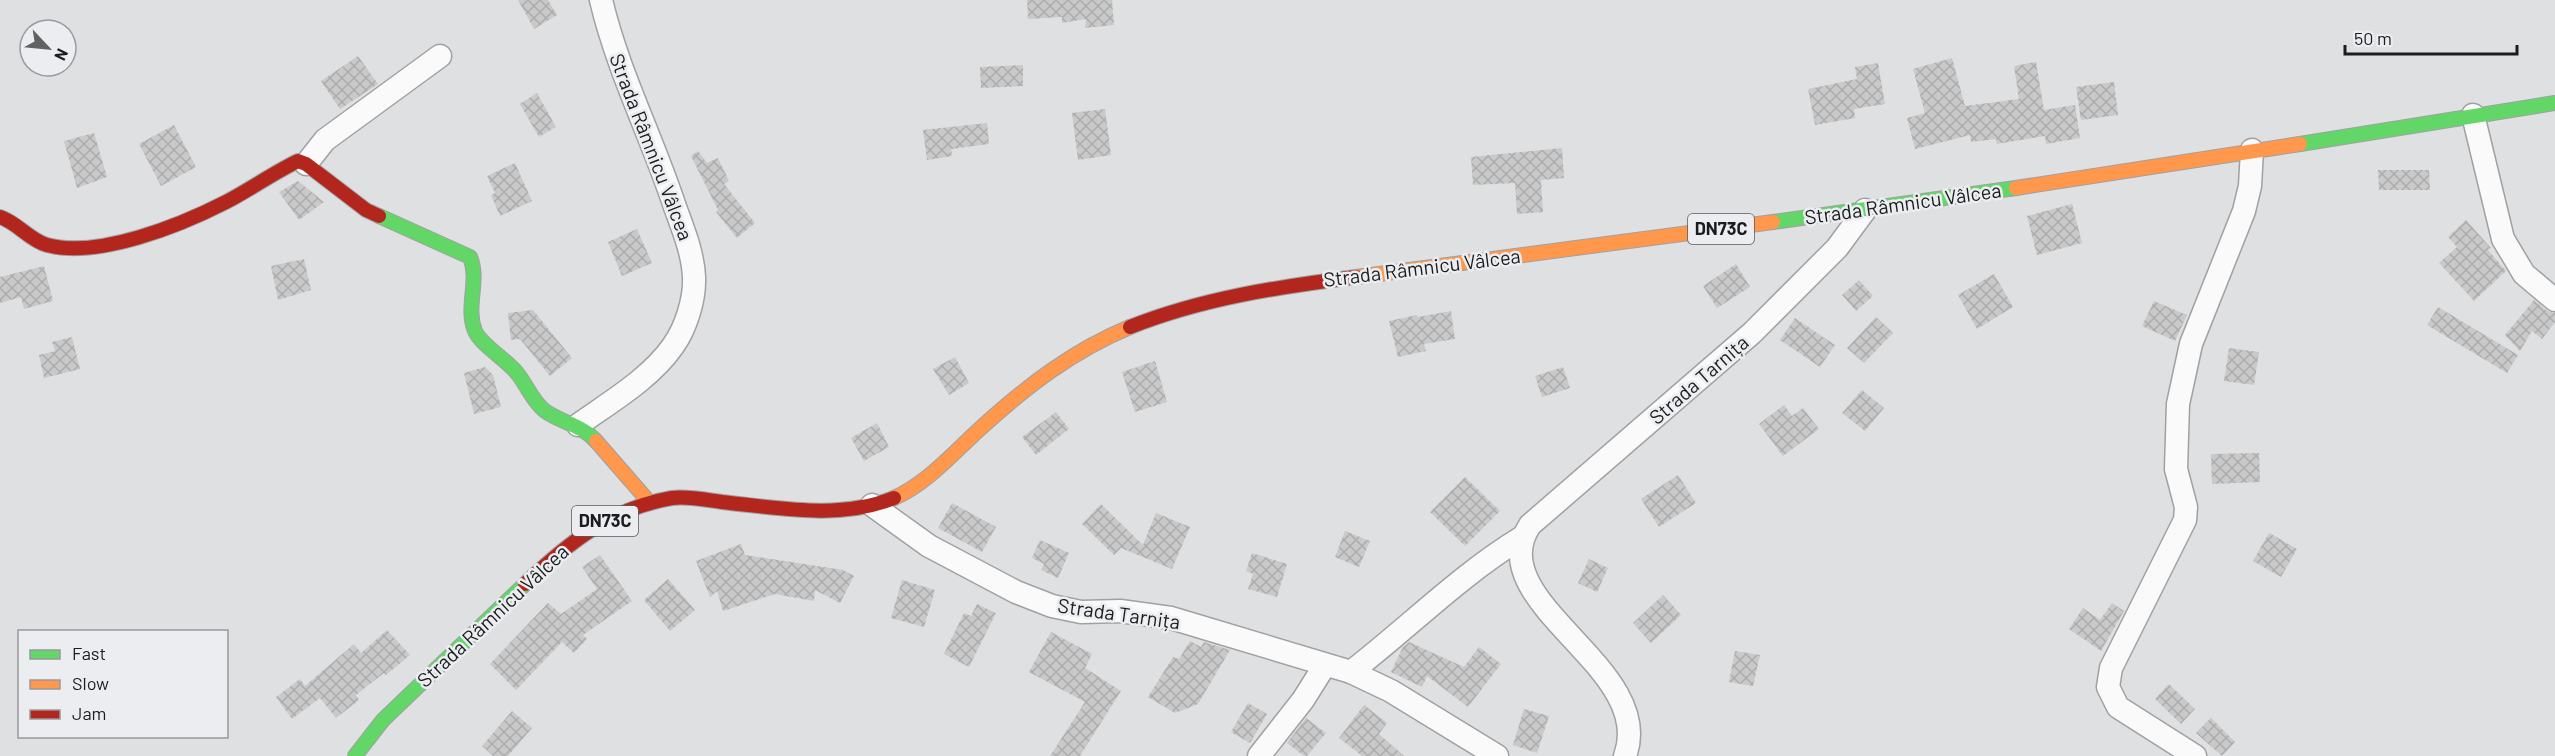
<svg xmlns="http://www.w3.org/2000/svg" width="2555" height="756" viewBox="0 0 2555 756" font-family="Barlow,sans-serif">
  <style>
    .building { fill: url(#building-cross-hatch) }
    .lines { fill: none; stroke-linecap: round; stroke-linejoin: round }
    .street-casing { stroke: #a1a1a3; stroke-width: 25 }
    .fast-casing { stroke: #a1a1a3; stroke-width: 16 }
    .slow-casing { stroke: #a1a1a3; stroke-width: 16 }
    .jam-casing { stroke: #a1a1a3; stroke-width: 16 }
    .street { stroke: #fafafb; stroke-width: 22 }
    .fast { stroke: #63d668; stroke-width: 14 }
    .slow { stroke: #ff974d; stroke-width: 14 }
    .jam { stroke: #b3261e; stroke-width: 14 }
    .labels { text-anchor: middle; stroke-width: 5; stroke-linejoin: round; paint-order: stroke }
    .shield { fill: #ebedf1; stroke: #595b5d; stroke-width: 1.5 }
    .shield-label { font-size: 18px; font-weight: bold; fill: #1b1c1d }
    .street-label { font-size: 20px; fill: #1b1c1d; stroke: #ebedf1 }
  </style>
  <defs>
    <pattern id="building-cross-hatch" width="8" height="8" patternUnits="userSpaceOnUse" patternTransform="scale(1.5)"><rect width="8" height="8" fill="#c9c9ca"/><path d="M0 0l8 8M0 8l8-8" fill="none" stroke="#acacad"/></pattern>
  </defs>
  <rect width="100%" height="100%" fill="#dfe0e2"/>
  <!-- building -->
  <g class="building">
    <polygon points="518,0 548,0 557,15 534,29"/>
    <polygon points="1027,0 1112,0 1114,25 1085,28 1086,19 1062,23 1062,17 1028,19"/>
    <polygon points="358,56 378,84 340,109 321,81"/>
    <polygon points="1952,58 1965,106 2019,99 2014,66 2036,62 2044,110 2075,105 2080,138 2046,144 2045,136 1997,144 1996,139 1971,142 1970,135 1915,149 1907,118 1925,113 1913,69"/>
    <polygon points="1878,63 1885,104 1854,109 1855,118 1815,125 1808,89 1857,79 1855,67"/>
    <polygon points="1023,65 1023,86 981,88 980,67"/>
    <polygon points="2114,82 2118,115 2081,120 2076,87"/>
    <polygon points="537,93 556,127 539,137 520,104"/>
    <polygon points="1105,109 1111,155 1078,160 1072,113"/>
    <polygon points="987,123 989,144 951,149 952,156 927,160 923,130"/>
    <polygon points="174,125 196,167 161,186 139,144"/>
    <polygon points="94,133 107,177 77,188 64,141"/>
    <polygon points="1562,148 1564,178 1541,180 1543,212 1517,214 1515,183 1473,185 1471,157"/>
    <polygon points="698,151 707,163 718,158 729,181 724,184 755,223 737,238 716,212 718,210 691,156"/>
    <polygon points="515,163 532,201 500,216 491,195 495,193 487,176"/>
    <polygon points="2378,170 2429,170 2430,190 2379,190"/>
    <polygon points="298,181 324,202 299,220 279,192"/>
    <polygon points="2072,204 2082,243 2037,255 2027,216"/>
    <polygon points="2466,220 2491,248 2488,250 2506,271 2474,301 2439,263 2457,247 2448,237"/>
    <polygon points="637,229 652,263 622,276 608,242"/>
    <polygon points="304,259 311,290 278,300 271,266"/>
    <polygon points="1736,264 1750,287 1717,308 1703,286"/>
    <polygon points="44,266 53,301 24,309 21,297 0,303 0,277"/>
    <polygon points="1994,274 2013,307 1977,329 1958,295"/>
    <polygon points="1859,280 1873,296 1856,311 1842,295"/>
    <polygon points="2534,300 2547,311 2555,313 2555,322 2542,339 2532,331 2520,351 2505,335"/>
    <polygon points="2154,301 2187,315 2175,341 2142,326"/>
    <polygon points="2438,307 2518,355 2507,373 2427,325"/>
    <polygon points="533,310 572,358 550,376 520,339 511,340 508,313"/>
    <polygon points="1451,311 1455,339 1424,344 1426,351 1398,357 1389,321 1417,315 1418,317"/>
    <polygon points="1876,317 1893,333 1864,363 1847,348"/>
    <polygon points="1795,318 1835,345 1820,367 1780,340"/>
    <polygon points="72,337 80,369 44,378 39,355 55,351 52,342"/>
    <polygon points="2229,348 2259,352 2254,385 2224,381"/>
    <polygon points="955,357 969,383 949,395 933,369"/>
    <polygon points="1155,361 1167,402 1135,412 1122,372"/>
    <polygon points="485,367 493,375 501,407 474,414 464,373"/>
    <polygon points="1563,367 1570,388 1542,397 1535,376"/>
    <polygon points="1862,390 1884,408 1865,431 1842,413"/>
    <polygon points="1784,405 1792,416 1803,408 1819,429 1783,456 1759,424"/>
    <polygon points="1056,412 1069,429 1036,455 1022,437"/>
    <polygon points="877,423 889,447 864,461 851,438"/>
    <polygon points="2259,453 2260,482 2212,484 2211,454"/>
    <polygon points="1678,475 1696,503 1659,527 1641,499"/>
    <polygon points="1465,477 1500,511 1465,546 1430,512"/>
    <polygon points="952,503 996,527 982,552 938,528"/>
    <polygon points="1101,504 1143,545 1156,513 1190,527 1172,569 1121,548 1114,555 1082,524"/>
    <polygon points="1345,531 1370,541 1359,567 1335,557"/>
    <polygon points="2269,533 2297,549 2281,577 2253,561"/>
    <polygon points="1040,540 1069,553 1058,578 1041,570 1044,564 1032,558"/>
    <polygon points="741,544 745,555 843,570 854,576 840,603 815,590 814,601 775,594 723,611 717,591 710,597 696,561"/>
    <polygon points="1252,553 1287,564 1277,597 1248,589 1253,574 1246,571"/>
    <polygon points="600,555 632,601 583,635 587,639 574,653 562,642 516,690 490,664 548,603 561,614 597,589 582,567"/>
    <polygon points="1589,559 1608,568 1597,592 1578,583"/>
    <polygon points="668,579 695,610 670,631 644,600"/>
    <polygon points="902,580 935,590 924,627 891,618"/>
    <polygon points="1663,595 1681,615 1651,643 1633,623"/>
    <polygon points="2112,603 2124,611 2101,651 2069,629 2083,608 2100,620"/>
    <polygon points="977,604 996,613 969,667 944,654 964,613 971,616"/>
    <polygon points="387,630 410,655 386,675 384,673 356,695 359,700 336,718 320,698 292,719 276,697 300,679 305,686 354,644 361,653"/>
    <polygon points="1051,632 1092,654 1085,668 1121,691 1080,756 1050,756 1085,702 1029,672"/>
    <polygon points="1190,641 1201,647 1204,642 1230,650 1198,704 1175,713 1148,697 1173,657 1179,659"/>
    <polygon points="1409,642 1464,667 1479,647 1501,664 1468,707 1427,676 1422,687 1391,672 1403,647"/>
    <polygon points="1735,651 1760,655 1753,686 1729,682"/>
    <polygon points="2169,684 2195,709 2181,724 2155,699"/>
    <polygon points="1248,703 1267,714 1250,743 1231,732"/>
    <polygon points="1364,705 1387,723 1379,734 1404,756 1362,756 1339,738"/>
    <polygon points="1524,709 1549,716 1537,753 1513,745"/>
    <polygon points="512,711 532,728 508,756 493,756 482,746"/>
    <polygon points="1306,718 1326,733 1307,756 1304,756 1287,743"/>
    <polygon points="2211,718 2235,742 2222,756 2196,733"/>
  </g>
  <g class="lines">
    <defs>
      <g id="street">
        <polyline points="2473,115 2503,239 2524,274 2555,300"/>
        <polyline points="306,164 325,140 440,56"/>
        <path d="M578,425C610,402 650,379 673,346C686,328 695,299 694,277C693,253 683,229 675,207C652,137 618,72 601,0"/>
        <polyline points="872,505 929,546 1016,592 1052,606 1081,612 1120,611 1171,618 1351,672 1391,691 1497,756"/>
        <path d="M1351,672C1408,628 1459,576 1521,538"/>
        <polyline points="1259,756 1303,700 1325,665"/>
        <path d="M1625,756C1658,667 1479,603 1530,525L1752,333L1837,248L1865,210"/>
        <polyline points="2195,756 2118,707 2108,687 2111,668 2185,520 2186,507 2176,469 2178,404 2191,344 2244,211 2250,186 2252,150"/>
      </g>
      <g id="fast">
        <polyline points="2300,144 2555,103"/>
        <path d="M379,216L470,257C480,280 465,307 475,331C481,345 507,360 517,373C527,385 532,401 545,411C562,423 582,425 596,441"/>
        <polyline points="1773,222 2016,188"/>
        <polyline points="355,756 383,720 525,584"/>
      </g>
      <g id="slow">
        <polyline points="2016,188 2300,144"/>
        <polyline points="1356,277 1773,222"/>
        <polyline points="596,441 650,503"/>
        <path d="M894,498C928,483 955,451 983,426C1027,386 1074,350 1130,327"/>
      </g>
      <g id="jam">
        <path d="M0,217C18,223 29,240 47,245C98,259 181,225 226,202C251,189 273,173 298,161L306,164L366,210L379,216"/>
        <path d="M1130,327C1203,298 1278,287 1356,277"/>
        <path d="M525,584C568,543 612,508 672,498C688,496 707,500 722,502C779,508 840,520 894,498"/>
      </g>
    </defs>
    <!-- street casing -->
    <use href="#street" class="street-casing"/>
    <!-- fast casing -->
    <use href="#fast" class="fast-casing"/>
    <!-- slow casing -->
    <use href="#slow" class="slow-casing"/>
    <!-- jam casing -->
    <use href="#jam" class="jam-casing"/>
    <!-- street -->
    <use href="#street" class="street"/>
    <!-- fast -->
    <use href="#fast" class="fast"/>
    <!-- slow -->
    <use href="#slow" class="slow"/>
    <!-- jam -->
    <use href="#jam" class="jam"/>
  </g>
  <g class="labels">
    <!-- shield labels -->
    <g class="shield">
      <rect x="1688" y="214" width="66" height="30" rx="4.5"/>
      <rect x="572" y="506" width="66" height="30" rx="4.5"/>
    </g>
    <g class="shield-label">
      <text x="1721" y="235">DN73C</text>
      <text x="605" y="527">DN73C</text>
    </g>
    <!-- street labels -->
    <g class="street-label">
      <text transform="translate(651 147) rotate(69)" y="7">Strada Râmnicu Vâlcea</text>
      <text transform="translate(1903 204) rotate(-8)" y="7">Strada Râmnicu Vâlcea</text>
      <text transform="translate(1422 268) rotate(-7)" y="7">Strada Râmnicu Vâlcea</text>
      <text transform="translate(1699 380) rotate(-41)" y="7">Strada Tarnița</text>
      <text transform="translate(1119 614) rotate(8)" y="7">Strada Tarnița</text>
      <text transform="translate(493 616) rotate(-43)" y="7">Strada Râmnicu Vâlcea</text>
    </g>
  </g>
  <!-- legend -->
  <rect x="18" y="630" width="210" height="108" fill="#ebedf1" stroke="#98999c" stroke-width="1.5"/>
  <rect x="30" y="650" width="30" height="9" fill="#63d668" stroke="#98999c" stroke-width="1.5"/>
  <text x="72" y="660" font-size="18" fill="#1b1c1d">Fast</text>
  <rect x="30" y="680" width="30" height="9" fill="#ff974d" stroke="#98999c" stroke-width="1.5"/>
  <text x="72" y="690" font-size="18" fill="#1b1c1d">Slow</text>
  <rect x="30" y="710" width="30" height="9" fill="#b3261e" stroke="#98999c" stroke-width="1.5"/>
  <text x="72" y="720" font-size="18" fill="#1b1c1d">Jam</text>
  <!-- north arrow -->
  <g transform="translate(48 48) rotate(116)"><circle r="28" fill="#ebedf1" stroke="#98999c" stroke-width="1.5"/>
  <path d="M0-4.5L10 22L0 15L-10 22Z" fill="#606162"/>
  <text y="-9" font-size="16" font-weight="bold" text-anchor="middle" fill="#1b1c1d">N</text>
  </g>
  <!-- scale -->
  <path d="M2345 45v9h172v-9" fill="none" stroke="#1b1c1d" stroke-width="3"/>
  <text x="2354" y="45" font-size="18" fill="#1b1c1d" stroke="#ebedf1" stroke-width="4.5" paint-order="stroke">50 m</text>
</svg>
